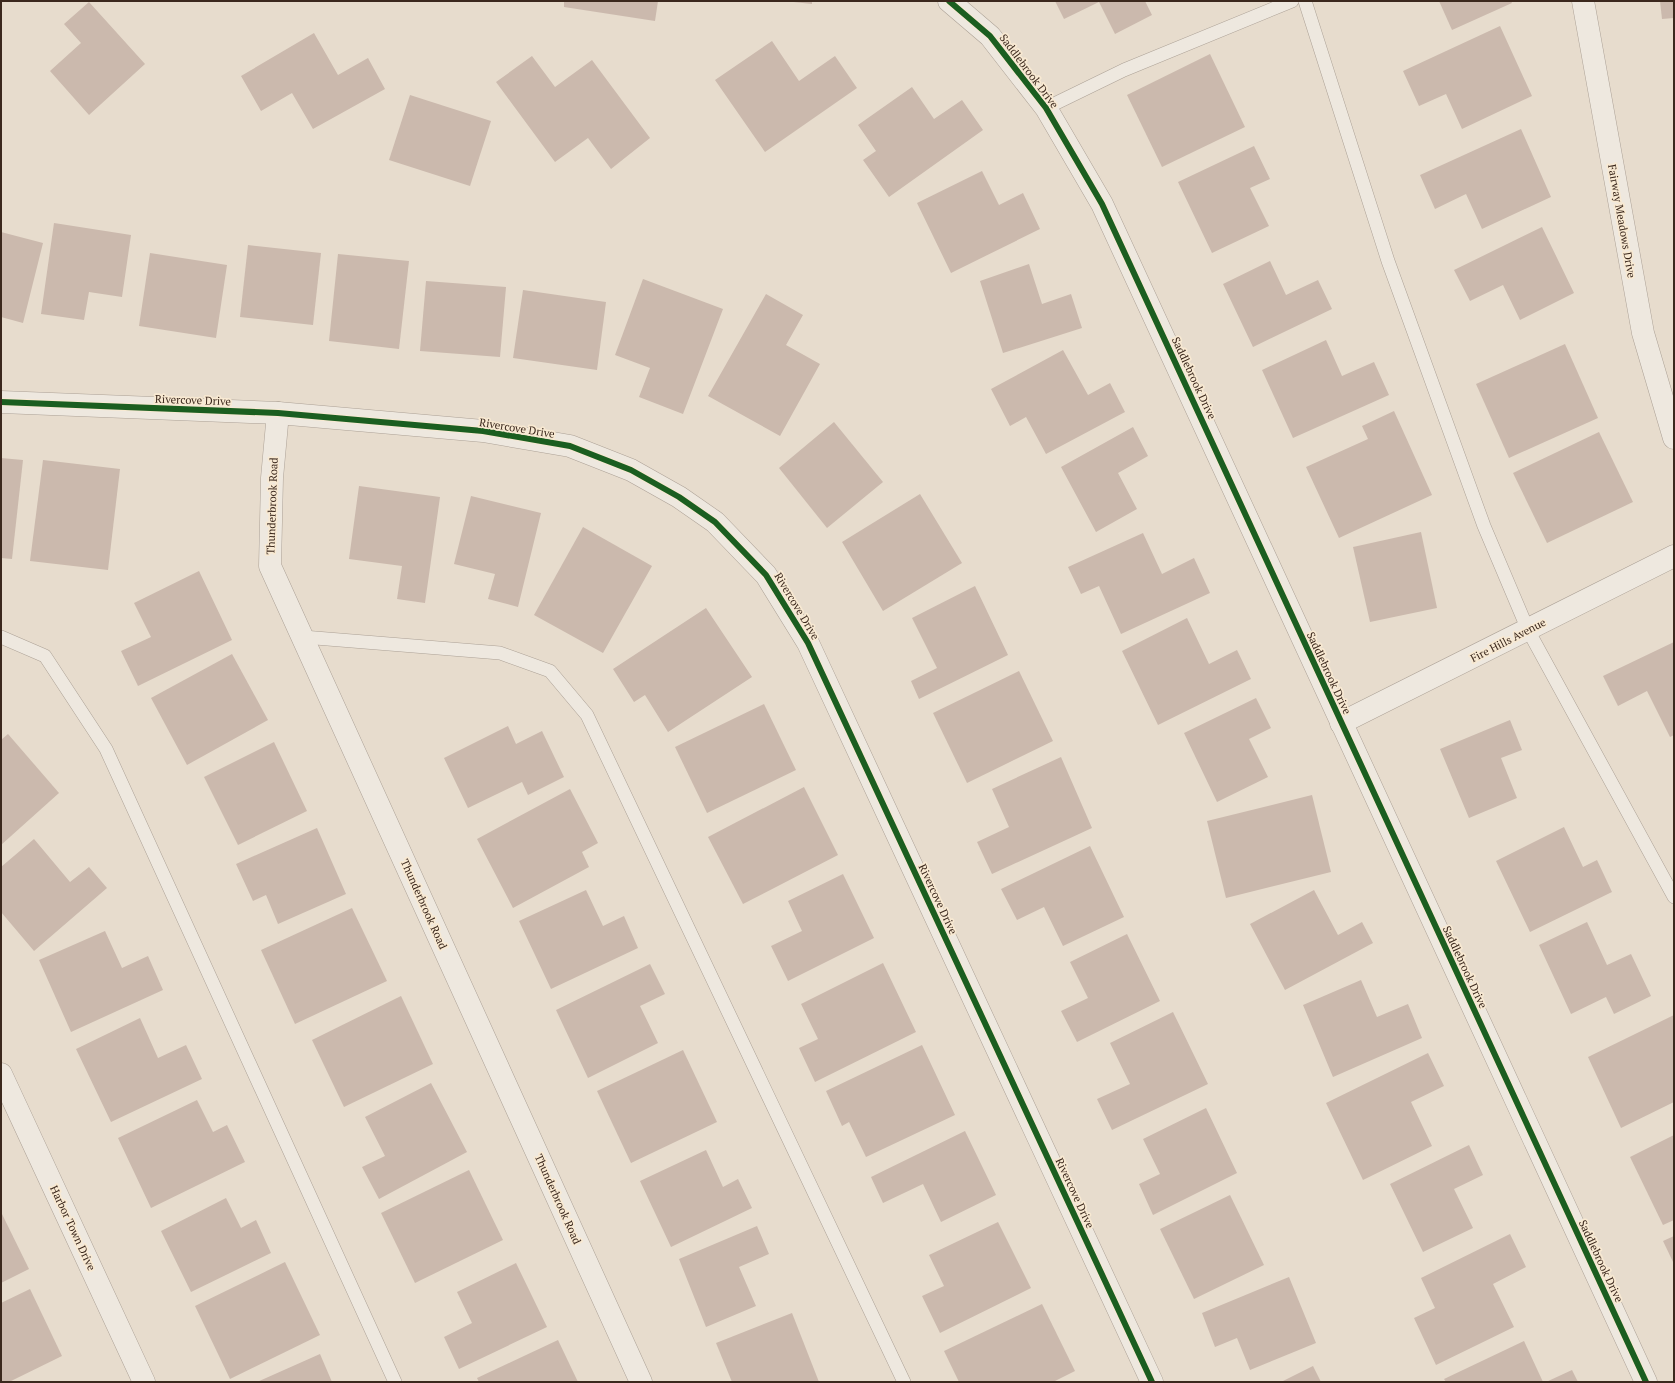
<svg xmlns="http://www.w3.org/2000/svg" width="1675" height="1383" viewBox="0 0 1675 1383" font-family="'PT Serif',serif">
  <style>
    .building { fill: #cbb9ad }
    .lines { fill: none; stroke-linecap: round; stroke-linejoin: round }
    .service-casing { stroke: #aca196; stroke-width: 14 }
    .minor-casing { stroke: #aca196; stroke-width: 23 }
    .tertiary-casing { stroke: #aca196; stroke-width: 23 }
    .service { stroke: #eee8df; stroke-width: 13 }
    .minor { stroke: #eee8df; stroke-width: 22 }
    .tertiary { stroke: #eee8df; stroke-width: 22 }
    .cycleway-casing { stroke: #f8e9d2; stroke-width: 8 }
    .cycleway { stroke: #1b5e20; stroke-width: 6 }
    .labels { text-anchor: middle; stroke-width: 3.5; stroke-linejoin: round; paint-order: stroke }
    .street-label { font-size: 11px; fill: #3b281d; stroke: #f8e9d2 }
  </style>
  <rect width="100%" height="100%" fill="#e7dccd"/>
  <!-- building -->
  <g class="building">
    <polygon points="564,1 658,1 655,21 564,7"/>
    <polygon points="784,1 812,1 812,4"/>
    <polygon points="1055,1 1145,1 1152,15 1115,34 1099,2 1064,19"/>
    <polygon points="1439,1 1511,1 1512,3 1452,30"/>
    <polygon points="1660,1 1674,1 1674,18 1662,19"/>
    <polygon points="89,2 145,64 89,115 50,71 81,43 64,24"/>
    <polygon points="1500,26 1532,96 1462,129 1446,94 1419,106 1403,71"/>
    <polygon points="314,33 338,75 368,58 385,89 313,129 292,93 261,111 241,76"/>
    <polygon points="772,41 799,81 835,56 857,88 765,152 715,80"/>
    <polygon points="1210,54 1245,127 1162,167 1127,95"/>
    <polygon points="532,56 555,87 592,60 650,138 611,169 588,138 555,162 496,82"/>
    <polygon points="912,87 934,119 962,100 983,130 889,197 863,160 876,151 858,125"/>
    <polygon points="410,95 491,121 470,186 389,160"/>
    <polygon points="1521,129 1551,197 1482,229 1466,194 1435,209 1420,175"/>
    <polygon points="1254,146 1270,179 1250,188 1269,226 1212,253 1178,182"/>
    <polygon points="982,171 999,205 1023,193 1040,229 951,273 917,203"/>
    <polygon points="54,223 131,235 122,297 89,292 84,320 41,314"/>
    <polygon points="1542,227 1574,293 1520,320 1503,285 1470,301 1454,270"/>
    <polygon points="1,232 43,243 23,323 1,317"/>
    <polygon points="248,245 321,253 313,325 240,317"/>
    <polygon points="150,253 227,265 216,338 139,326"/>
    <polygon points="338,254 409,261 399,349 329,341"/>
    <polygon points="1270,261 1286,295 1318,280 1332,309 1253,347 1223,284"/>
    <polygon points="1029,264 1042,304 1071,294 1082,328 1003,353 980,281"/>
    <polygon points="643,279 723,309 683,414 639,397 650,368 615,355"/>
    <polygon points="426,281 506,287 500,357 420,351"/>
    <polygon points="523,290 606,302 597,370 513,358"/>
    <polygon points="766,294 803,315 786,345 820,364 780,436 708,396"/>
    <polygon points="1326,340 1342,376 1374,362 1389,395 1293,438 1262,370"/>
    <polygon points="1565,344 1598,418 1509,458 1476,384"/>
    <polygon points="1063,350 1088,395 1110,383 1125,412 1046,454 1026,417 1010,426 991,389"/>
    <polygon points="1394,411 1432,495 1339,538 1306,467 1368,439 1362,426"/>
    <polygon points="834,422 883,482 827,528 779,468"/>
    <polygon points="1133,427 1148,456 1118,473 1137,509 1096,532 1061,467"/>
    <polygon points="1599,432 1633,502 1547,543 1513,473"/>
    <polygon points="1,458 23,460 12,559 1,558"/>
    <polygon points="43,460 120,469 108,570 30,561"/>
    <polygon points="359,486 440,497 425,603 397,599 402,566 349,559"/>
    <polygon points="920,494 962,563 883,611 842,542"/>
    <polygon points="471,496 541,513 518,607 488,599 495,574 454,564"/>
    <polygon points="583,527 652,566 603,653 534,615"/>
    <polygon points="1421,532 1437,608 1370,622 1353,547"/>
    <polygon points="1143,533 1162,574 1194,558 1210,593 1121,634 1099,586 1081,594 1068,567"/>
    <polygon points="199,571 232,640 138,686 121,651 151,637 134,603"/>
    <polygon points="975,586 1008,655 919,699 911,681 937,668 912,618"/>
    <polygon points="706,608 752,677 668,732 645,695 634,702 613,669"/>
    <polygon points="1187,618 1209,664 1237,650 1251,679 1158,725 1122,651"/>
    <polygon points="1674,642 1674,735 1670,737 1647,691 1618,706 1603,676"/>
    <polygon points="232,654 268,720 187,765 151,698"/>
    <polygon points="1019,671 1053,741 967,783 933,713"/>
    <polygon points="1256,698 1271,728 1249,739 1268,777 1217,802 1184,733"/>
    <polygon points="764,704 796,770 707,813 675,747"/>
    <polygon points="1510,720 1522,750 1501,758 1517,798 1469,818 1440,749"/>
    <polygon points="508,726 516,744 542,731 564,777 528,795 522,782 468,808 444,758"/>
    <polygon points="8,734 59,793 1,845 1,740"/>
    <polygon points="274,742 307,811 238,845 204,777"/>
    <polygon points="1061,757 1092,828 992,874 977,842 1009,827 992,789"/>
    <polygon points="804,787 838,855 743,904 708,837"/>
    <polygon points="570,789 598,843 582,852 589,867 513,908 477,839"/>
    <polygon points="1312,795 1331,872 1226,898 1207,821"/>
    <polygon points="1564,827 1583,867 1597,860 1612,892 1530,932 1496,861"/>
    <polygon points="317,828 346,894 278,924 266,895 253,901 236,864"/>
    <polygon points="34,839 70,882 89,867 107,888 34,951 1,912 1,867"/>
    <polygon points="1090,846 1124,917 1063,946 1044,907 1017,920 1001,889"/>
    <polygon points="843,874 874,938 788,981 771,946 802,931 788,901"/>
    <polygon points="586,890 603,926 624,916 638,948 551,989 519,921"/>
    <polygon points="1314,890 1338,935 1362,922 1373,943 1285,990 1250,924"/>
    <polygon points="352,908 387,981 295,1024 261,950"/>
    <polygon points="1587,922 1607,965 1631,954 1651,996 1614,1014 1606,997 1571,1014 1539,945"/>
    <polygon points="105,931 122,968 148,956 163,990 71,1032 39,960"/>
    <polygon points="1127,934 1160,1001 1077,1042 1061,1011 1088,998 1070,962"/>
    <polygon points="883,963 916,1032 815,1082 799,1048 818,1039 801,1004"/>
    <polygon points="650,964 665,994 640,1006 658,1043 588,1078 556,1010"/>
    <polygon points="1361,980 1377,1017 1408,1004 1422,1038 1333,1077 1303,1005"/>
    <polygon points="401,996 433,1064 344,1107 312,1040"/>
    <polygon points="1173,1012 1208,1084 1112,1130 1097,1099 1130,1084 1110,1043"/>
    <polygon points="1674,1015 1674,1102 1621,1128 1588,1057"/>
    <polygon points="140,1018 158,1058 186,1045 202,1079 111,1122 76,1049"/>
    <polygon points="922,1045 955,1115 866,1157 849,1122 842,1126 826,1091"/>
    <polygon points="683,1050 717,1122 631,1163 597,1091"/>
    <polygon points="1428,1053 1444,1086 1411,1102 1432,1146 1363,1180 1326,1103"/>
    <polygon points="431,1083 467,1152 379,1199 362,1167 385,1156 365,1117"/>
    <polygon points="197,1100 213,1132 227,1125 245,1162 151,1208 118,1138"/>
    <polygon points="1206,1108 1237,1173 1153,1215 1139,1184 1160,1174 1143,1139"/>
    <polygon points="965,1131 996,1195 941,1222 923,1184 883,1203 871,1177"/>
    <polygon points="1674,1135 1674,1220 1663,1225 1630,1157"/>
    <polygon points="1469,1145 1483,1175 1454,1189 1473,1228 1423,1252 1390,1184"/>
    <polygon points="706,1150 723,1187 738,1179 752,1208 671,1247 640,1181"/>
    <polygon points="469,1170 503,1240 415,1283 381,1213"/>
    <polygon points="1230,1195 1264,1265 1194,1299 1160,1229"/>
    <polygon points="226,1198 241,1228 256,1220 271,1253 191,1292 161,1231"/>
    <polygon points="1,1212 29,1269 1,1283"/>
    <polygon points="998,1222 1031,1288 940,1333 922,1296 944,1286 929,1255"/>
    <polygon points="757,1226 769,1254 739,1267 756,1306 706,1327 679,1259"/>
    <polygon points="1510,1234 1526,1267 1493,1284 1514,1327 1436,1365 1414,1318 1435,1308 1421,1278"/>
    <polygon points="1674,1236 1674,1264 1663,1241"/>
    <polygon points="285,1262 320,1335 230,1379 195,1306"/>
    <polygon points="516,1263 547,1327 459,1369 444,1337 472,1323 457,1292"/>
    <polygon points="1289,1277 1316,1343 1250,1370 1237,1338 1215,1347 1202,1313"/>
    <polygon points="30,1289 62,1356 9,1382 1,1382 1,1303"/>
    <polygon points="1042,1304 1075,1371 1053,1382 959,1382 944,1351"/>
    <polygon points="792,1313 819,1382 732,1382 716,1343"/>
    <polygon points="558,1340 578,1382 479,1382 477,1378"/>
    <polygon points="1524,1341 1543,1382 1446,1382 1444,1379"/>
    <polygon points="320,1354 332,1382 257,1382"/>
    <polygon points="1313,1366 1321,1382 1281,1382"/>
    <polygon points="1572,1370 1578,1382 1546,1382"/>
  </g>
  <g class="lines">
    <defs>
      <g id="service">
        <polyline points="1305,1 1388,261 1484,526 1528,630 1674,897"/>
        <polyline points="1046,108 1124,70 1292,1"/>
        <polyline points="1,637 45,656 106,749 395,1382"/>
        <polyline points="303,637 500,653 550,671 587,715 904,1382"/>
      </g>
      <g id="minor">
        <polyline points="949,1 990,36 1046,108 1102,204 1646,1382"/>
        <polyline points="1583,1 1643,333 1674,438"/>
        <polyline points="278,413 272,478 270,566 641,1382"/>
        <polyline points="1341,723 1674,556"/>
        <polyline points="1,1074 144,1382"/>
      </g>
      <polyline id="tertiary" points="1,402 278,413 483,431 570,446 631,470 679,497 715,522 766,575 808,643 1152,1382"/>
    </defs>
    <!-- service casing -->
    <use href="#service" class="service-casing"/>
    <!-- minor casing -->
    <use href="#minor" class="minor-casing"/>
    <!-- tertiary casing -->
    <use href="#tertiary" class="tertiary-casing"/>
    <!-- service -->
    <use href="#service" class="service"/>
    <!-- minor -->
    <use href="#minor" class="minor"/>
    <!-- tertiary -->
    <use href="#tertiary" class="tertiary"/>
    <defs>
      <g id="cycleway">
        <polyline points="949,1 990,36 1046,108 1102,204 1646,1382"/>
        <polyline points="1,402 278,413 483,431 570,446 631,470 679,497 715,522 766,575 808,643 1152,1382"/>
      </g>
    </defs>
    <!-- cycleway casing -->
    <use href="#cycleway" class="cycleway-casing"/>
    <!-- cycleway -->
    <use href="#cycleway" class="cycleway"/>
  </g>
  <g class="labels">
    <!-- street labels -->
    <g class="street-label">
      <text transform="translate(1029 71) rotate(53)" y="4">Saddlebrook Drive</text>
      <text transform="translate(1622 221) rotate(80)" y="4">Fairway Meadows Drive</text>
      <text transform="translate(1194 378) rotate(65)" y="4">Saddlebrook Drive</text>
      <text transform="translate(193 400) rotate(2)" y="4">Rivercove Drive</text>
      <text transform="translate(517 428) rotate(9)" y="4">Rivercove Drive</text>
      <text transform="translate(272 506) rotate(-88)" y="4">Thunderbrook Road</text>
      <text transform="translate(797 606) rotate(59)" y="4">Rivercove Drive</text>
      <text transform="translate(1508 640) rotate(-27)" y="4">Fire Hills Avenue</text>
      <text transform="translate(1329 673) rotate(65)" y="4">Saddlebrook Drive</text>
      <text transform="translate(938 899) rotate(65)" y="4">Rivercove Drive</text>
      <text transform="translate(424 904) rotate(66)" y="4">Thunderbrook Road</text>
      <text transform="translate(1465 967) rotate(65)" y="4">Saddlebrook Drive</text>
      <text transform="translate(1075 1193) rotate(65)" y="4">Rivercove Drive</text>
      <text transform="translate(558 1199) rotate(66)" y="4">Thunderbrook Road</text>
      <text transform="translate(73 1228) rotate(65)" y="4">Harbor Town Drive</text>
      <text transform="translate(1601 1261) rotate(65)" y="4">Saddlebrook Drive</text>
    </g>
  </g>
  <!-- border -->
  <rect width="1675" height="1383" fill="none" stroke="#3b281d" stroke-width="4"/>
</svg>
